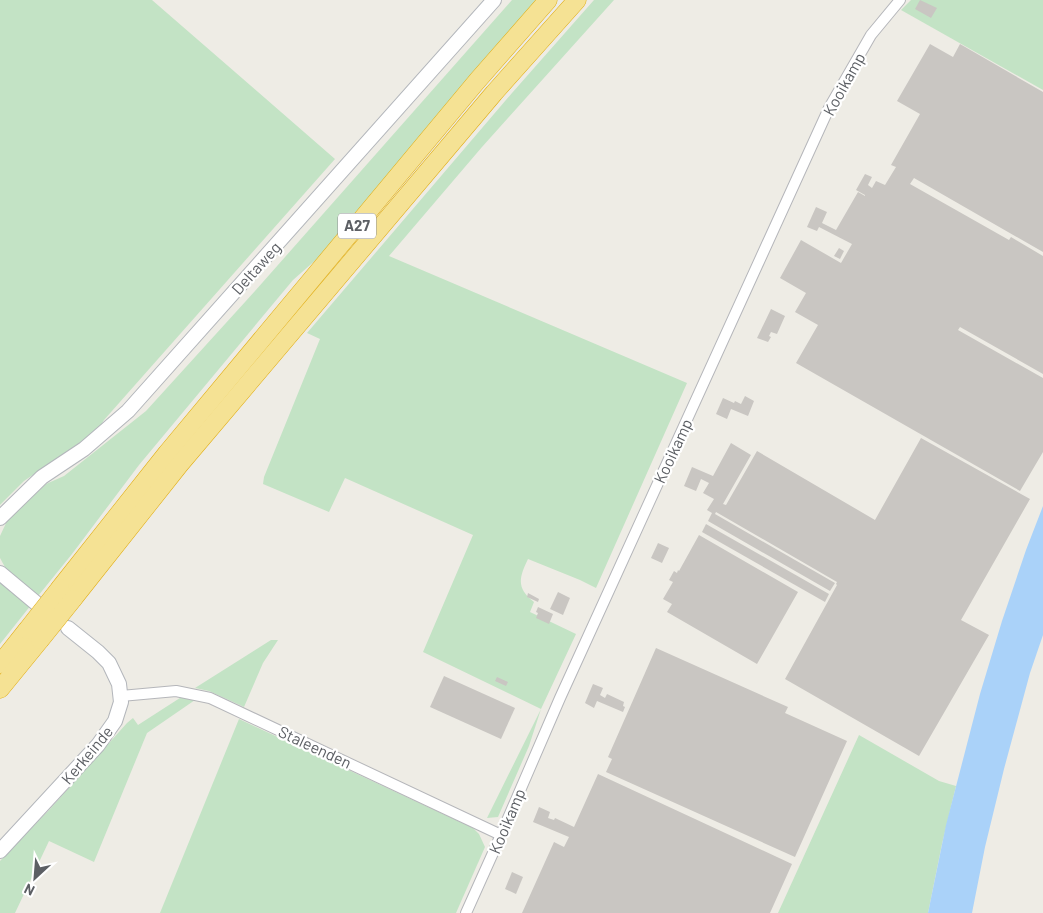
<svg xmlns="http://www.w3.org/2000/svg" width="1043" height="913" viewBox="0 0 1043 913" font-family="Barlow,sans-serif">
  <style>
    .green { fill: #c3e3c5 }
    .water { fill: #aad2f9 }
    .building { fill: #c9c6c2 }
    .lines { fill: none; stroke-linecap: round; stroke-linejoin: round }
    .street-casing { stroke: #b5b6ba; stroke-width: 12 }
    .secondary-casing { stroke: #b3b6bb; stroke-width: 16 }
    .highway-casing { stroke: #e1ac11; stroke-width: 19 }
    .street { stroke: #fff; stroke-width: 10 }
    .secondary { stroke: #fff; stroke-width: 14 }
    .highway { stroke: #f5e294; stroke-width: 18 }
    .highway-bridge-casing { stroke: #e1ac11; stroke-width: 19; stroke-linecap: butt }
    .highway-bridge { stroke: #f5e294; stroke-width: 18 }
    .labels { text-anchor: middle; stroke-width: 4.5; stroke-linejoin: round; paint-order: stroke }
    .shield { fill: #fff; stroke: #8d8f92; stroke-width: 1 }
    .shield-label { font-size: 15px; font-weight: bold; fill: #5c5f64 }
    .street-label { font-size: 16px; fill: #5c5f64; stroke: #fff }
  </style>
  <rect width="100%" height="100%" fill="#eeece5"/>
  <!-- green -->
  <g class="green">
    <polygon points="0,0 152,0 335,159 104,420 98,430 24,481 0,505"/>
    <polygon points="512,0 542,0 318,258 293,280 139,465 72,554 38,596 6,569 0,558 0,536 7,521 46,484 64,476 146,411 255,291"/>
    <path d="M594,0H614L482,147L389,256L687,383L596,588L580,580L528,559C519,578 516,588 534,602L530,612L576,634L541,709L529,746L498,817L487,818L541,709L423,652L473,535L345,478L329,512L263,484L264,477L320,339L307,333L512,93Z"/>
    <polygon points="911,0 1043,0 1043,90 901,10"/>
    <polygon points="0,581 31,605 0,644"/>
    <polygon points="271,640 278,640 263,663 244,707 209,691 195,688"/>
    <polygon points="183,696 195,700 147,733 94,862 49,841 15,913 0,913 0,861 50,809 127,723 133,718 138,725"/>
    <polygon points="239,719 473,828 479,834 485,847 456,913 160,913"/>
    <polygon points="859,735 939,781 956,786 942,844 928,913 778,913"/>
  </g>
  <!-- water -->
  <polygon class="water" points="1043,506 1043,635 1030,673 1004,769 985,847 972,913 928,913 946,825 980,694 1002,621 1026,550"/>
  <!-- building -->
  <g class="building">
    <polygon points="920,0 937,8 931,18 915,9"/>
    <polygon points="930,44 953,57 960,44 1043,92 1043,252 914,178 910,184 1009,240 1011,237 1043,256 1043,374 960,327 958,330 1043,378 1043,452 1020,491 796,363 818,325 795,312 806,293 780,278 801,240 841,263 852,244 819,227 817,231 807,227 816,207 827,212 822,223 836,230 858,192 865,196 865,195 856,190 865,174 872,177 868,185 872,188 876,181 885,185 896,167 891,165 920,114 897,101"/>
    <polygon points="839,248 844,251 840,259 834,256"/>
    <polygon points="771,309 785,316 777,334 771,332 769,336 771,337 768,342 757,338"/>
    <polygon points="745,396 754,401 748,416 731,409 727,419 716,414 723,398 734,403 735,401 741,404"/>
    <polygon points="921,438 1030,499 961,620 989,635 919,756 785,679 837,585 836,584 837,582 716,512 715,514 835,583 830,591 708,521 712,513 707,510 714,499 703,493 709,483 701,479 696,491 684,486 692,467 713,476 731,443 751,455 723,504 726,505 757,451 875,520"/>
    <polygon points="706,524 829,594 825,602 702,532"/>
    <polygon points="699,535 798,592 757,664 667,612 672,604 663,599 673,582 669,580 674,571 677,573 678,570 679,571"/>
    <polygon points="658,543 669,548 662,563 651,558"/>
    <polygon points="558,592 570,598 563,615 550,609"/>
    <polygon points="528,593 539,599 538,602 527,597"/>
    <polygon points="538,607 553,614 549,624 536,618 538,613 536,612"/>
    <polygon points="656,648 788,707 785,713 847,741 795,857 606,772 612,759 608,757"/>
    <polygon points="444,676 515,708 501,739 430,707"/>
    <polygon points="497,677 508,682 506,686 495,681"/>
    <polygon points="593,684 603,688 600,695 605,698 607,694 624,702 623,706 625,707 623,712 597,701 594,708 585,703"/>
    <polygon points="598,774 792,864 770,913 522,913 554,842 564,847 569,837 533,822 539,807 550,812 548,818 554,820 555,818 574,827"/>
    <polygon points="512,872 523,877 516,894 505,889"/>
  </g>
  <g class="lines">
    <defs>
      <g id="street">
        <polyline points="121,696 176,691 210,698 501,835"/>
        <polyline points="466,913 493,853 560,698 829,108 871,35 900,0"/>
      </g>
      <g id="secondary">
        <polyline points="0,518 42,477 84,449 128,411 494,0"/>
        <polyline points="0,573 36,603"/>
        <polyline points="0,851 98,745 115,721 121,702 119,684 109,663 98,652 68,628"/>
      </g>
      <g id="highway">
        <polyline points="60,588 167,453 477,81 548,0"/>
        <polyline points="73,599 180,464 494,93 577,0"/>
        <polyline points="0,664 27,630"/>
        <polyline points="0,689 40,640"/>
      </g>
    </defs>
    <!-- street casing -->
    <use href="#street" class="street-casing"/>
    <!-- secondary casing -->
    <use href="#secondary" class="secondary-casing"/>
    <!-- highway casing -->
    <use href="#highway" class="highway-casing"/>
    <!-- street -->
    <use href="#street" class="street"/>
    <!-- secondary -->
    <use href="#secondary" class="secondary"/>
    <!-- highway -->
    <use href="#highway" class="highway"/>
    <defs>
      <g id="highway-bridge">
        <polyline points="27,630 60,588"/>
        <polyline points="40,640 73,599"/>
      </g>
    </defs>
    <!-- highway-bridge casing -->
    <use href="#highway-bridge" class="highway-bridge-casing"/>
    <!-- highway-bridge -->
    <use href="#highway-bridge" class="highway-bridge"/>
  </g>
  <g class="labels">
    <!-- shield labels -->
    <rect class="shield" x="338" y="213.5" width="38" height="25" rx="4"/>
    <g class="shield-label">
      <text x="357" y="231">A27</text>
    </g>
    <!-- street labels -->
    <g class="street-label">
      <text transform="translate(844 84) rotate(-61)" y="6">Kooikamp</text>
      <text transform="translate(256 268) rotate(-48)" y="6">Deltaweg</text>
      <text transform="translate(673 451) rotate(-65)" y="6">Kooikamp</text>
      <text transform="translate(315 747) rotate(25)" y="6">Staleenden</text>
      <text transform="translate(87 755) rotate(-50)" y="6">Kerkeinde</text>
      <text transform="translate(507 821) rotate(-67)" y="6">Kooikamp</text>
    </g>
  </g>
  <!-- north arrow -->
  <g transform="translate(35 878) rotate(206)" stroke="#ffffff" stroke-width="4" paint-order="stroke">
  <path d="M0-4L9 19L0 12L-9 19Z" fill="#5c5f64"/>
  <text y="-8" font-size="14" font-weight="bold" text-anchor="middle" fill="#5c5f64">N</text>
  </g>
</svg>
